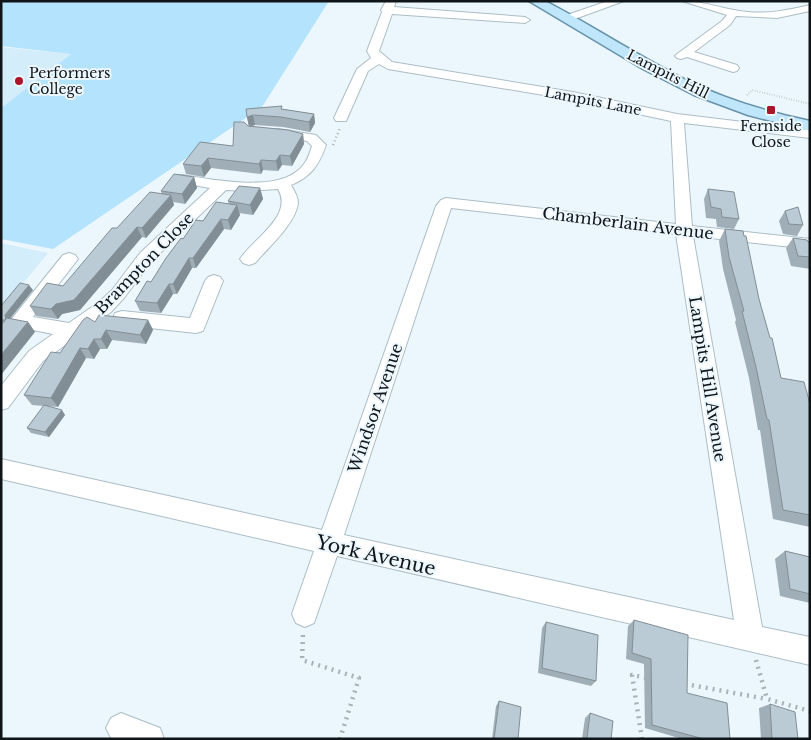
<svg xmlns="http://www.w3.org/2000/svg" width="811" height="740" viewBox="0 0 811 740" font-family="'Libre Baskerville',serif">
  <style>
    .built { fill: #d3edfb }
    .green { fill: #b4e3fd }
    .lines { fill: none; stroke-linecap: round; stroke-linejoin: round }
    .minor-casing { stroke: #acbdc6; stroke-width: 2 }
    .major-casing { stroke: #6692aa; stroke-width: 3 }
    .path-far2 { stroke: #a8b2b7; stroke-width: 2; stroke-dasharray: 0.5 2; stroke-linecap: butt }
    .path-far1 { stroke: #a8b2b7; stroke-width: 2.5; stroke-dasharray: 1 3; stroke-linecap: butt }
    .path { stroke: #a8b2b7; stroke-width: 4.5; stroke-dasharray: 2 5; stroke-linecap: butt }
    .minor { fill: #fff; fill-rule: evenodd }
    .major { fill: #bfe6fb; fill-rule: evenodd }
    .wall { fill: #a0afb7 }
    .shaded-wall { fill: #828e95 }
    .building { fill: #bacbd5; stroke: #828e95 }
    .poi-dot { fill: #ab152a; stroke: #ecf7fd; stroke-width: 2 }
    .labels { text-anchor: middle; stroke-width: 4; stroke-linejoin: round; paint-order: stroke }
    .far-poi-label { font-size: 14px; fill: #0f1518; stroke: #ecf7fd; text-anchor: start }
    .far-street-label { font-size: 14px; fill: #0f1518; stroke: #ecf7fd }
    .street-label { font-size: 16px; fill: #0f1518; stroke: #ecf7fd }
    .near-street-label { font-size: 19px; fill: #0f1518; stroke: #ecf7fd }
  </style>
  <rect width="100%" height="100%" fill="#ecf7fd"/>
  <!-- built -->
  <g class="built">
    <polygon points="1,47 71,54 1,108"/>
    <polygon points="1,243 48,253 1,310"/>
  </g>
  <!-- green -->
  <polygon class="green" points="1,1 329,1 262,107 53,249 1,239 1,108 71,54 1,46"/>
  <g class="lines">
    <defs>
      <g id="minor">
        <path d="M386,1H396L394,7L525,17L530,20L525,23L392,14L379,51L392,62L573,92L677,114L810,130V138L684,123L692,226L810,239V249L693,236L762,627L810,637V665L337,556L314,623L305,627L296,623L292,614L314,551L1,479V459L322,530L436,206L441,200L446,198L676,224L671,121L573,100L388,69L379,64L368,71L346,121H336L334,118L357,69L371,58L367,51L382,12L381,10ZM451,208L676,234L734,620L344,535Z"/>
        <polygon points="608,1 624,1 572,20 564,20 563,18 564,16"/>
        <path d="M682,1C705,1 725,10 748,12C769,14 789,10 810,5V11L777,18L736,16L730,25L694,52L737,65L739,68L737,71L733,72L687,57L681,59L677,58L675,56L677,54L722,21L727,15Z"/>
        <path d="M278,129L316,135L326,145C319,165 311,177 291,185C294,191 298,196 298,203C296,223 268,248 255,263L249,265L243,263L240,259C253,239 294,216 278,189L248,191L226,190L152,261L124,298L111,312L43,361L8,408L1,410V386L29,351L53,334L12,326L10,321L63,255L69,253L75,255L78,259L33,317L69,323L99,302L112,290L140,253L210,188L176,182L174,179L176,176L181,175C213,179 282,195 304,164C308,159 310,152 312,146L307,141L273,136L271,133L273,130Z"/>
        <polygon points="214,275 220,277 223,281 203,331 196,333 122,325 115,323 113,318 115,313 122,311 190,318 205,281 208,277"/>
        <polygon points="121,713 160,728 164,739 111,738 106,728 111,718"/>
      </g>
      <path id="major" d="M529,1H545C593,26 638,56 686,80C725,99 767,112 810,121V131L748,115L694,95L643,69Z"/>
    </defs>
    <!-- minor casing -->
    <use href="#minor" class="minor-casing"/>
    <!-- major casing -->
    <use href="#major" class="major-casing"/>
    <!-- path-far2 -->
    <polyline class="path-far2" points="747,95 752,90 810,104"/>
    <!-- path-far1 -->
    <polyline class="path-far1" points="333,145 340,128"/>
    <!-- path -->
    <g class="path">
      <polyline points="303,635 302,660 359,678 340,739"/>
      <polyline points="756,660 767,699 810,711"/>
      <polyline points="685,684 767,699"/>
      <polyline points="642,739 632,675 647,678"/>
    </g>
    <!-- minor -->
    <use href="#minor" class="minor"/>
    <!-- major -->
    <use href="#major" class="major"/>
  </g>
  <!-- wall -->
  <g class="wall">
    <polygon points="283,109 314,114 315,123 310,132 283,127 255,125 251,126 303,134 304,144 292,166 282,165 278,171 263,170 261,174 211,168 204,177 186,174 183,164 233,146 248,126 249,126 247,117"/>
    <polygon points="194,177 197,188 185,204 173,202 174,205 146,238 142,237 80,310 62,314 58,319 36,316 30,306 63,286 117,228 162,194 161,191"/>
    <polygon points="260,188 263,199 253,215 239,213 240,215 231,230 224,229 196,268 192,268 177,294 173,294 161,313 140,311 135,301 151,282 183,239 203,221 229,204 228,201"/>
    <polygon points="708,189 739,219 734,229 717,227 716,219 706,218 704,199"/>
    <polygon points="785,211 803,225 797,236 783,234 779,221"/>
    <polygon points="725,229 759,299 781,378 810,404 810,527 773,519 760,430 758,430 749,378 735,322 736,320 723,269 719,241"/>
    <polygon points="793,238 810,242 810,269 791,266 786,248"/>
    <polygon points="33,290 9,319 28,322 35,332 1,324 1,306"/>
    <polygon points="148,320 153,330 146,344 112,340 107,349 100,349 94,359 86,358 58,407 47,406 65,415 49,437 31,433 27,428 44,406 32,405 24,395 60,353 95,322"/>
    <polygon points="785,551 810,557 810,603 780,596 775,559"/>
    <polygon points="634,620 687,693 730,739 682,739 645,728 644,664 626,659 628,626"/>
    <polygon points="546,622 596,681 591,686 538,673 542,628"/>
    <polygon points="499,701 518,739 492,739 496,706"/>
    <polygon points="770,704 798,739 761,739 759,708"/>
    <polygon points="590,713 611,739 582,739 585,718"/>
  </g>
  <!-- shaded-wall -->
  <g class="shaded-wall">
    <polygon points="314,114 315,123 310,132 309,122"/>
    <polygon points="253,115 255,125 249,127 247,117"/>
    <polygon points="303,134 304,144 292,166 290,156"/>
    <polygon points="280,155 282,165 278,171 276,161"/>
    <polygon points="208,158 211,168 204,177 201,166"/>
    <polygon points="261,160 263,170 261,174 259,164"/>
    <polygon points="194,177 197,188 185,204 182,194"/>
    <polygon points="260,188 263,199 253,215 250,205"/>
    <polygon points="171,195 174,205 146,238 142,228"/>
    <polygon points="237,205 240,215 231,230 228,220"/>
    <polygon points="221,219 224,229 196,268 193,258"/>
    <polygon points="137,227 142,237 80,310 62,314 58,319 51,309 56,304"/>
    <polygon points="189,258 192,268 177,294 173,284"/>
    <polygon points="169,284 173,294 161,313 157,303"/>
    <polygon points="29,285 33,290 9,320 6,320 5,315"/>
    <polygon points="148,320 153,330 146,344 140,335"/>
    <polygon points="28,322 35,332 1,375 1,355"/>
    <polygon points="106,330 112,340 107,349 101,339"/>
    <polygon points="94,339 100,349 94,359 88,349"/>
    <polygon points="80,348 86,358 58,407 51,398"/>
    <polygon points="62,410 65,415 49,437 45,432"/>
  </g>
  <!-- building -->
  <g class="building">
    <polygon points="282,106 281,109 314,114 309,122 281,117 253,115 247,117 246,109"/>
    <polygon points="234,122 244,122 248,126 288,130 303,134 290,156 280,155 276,161 261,160 259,164 208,158 201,166 183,164 200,142 233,146"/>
    <polygon points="174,174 194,177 182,194 161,191"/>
    <polygon points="239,186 260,188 250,205 228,201"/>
    <polygon points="708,189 734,192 739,219 722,217 721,209 711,207"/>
    <polygon points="150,192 171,195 142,228 137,227 74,300 56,304 51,309 30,306 47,283 63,286 112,228 117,228"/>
    <polygon points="216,202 237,205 228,220 221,219 193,258 189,258 173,284 169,284 157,303 135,301 147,281 151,282 166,258 181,238 183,239 196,220 203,221"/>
    <polygon points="798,207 803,225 789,224 785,211"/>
    <polygon points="725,229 743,231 744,236 746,236 759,299 770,338 772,338 781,378 804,382 810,404 810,515 783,510 769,420 767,419 756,367 742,311 744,311 729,257"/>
    <polygon points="793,238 807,240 808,242 810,242 810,257 798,256"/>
    <polygon points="20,283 29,285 5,315 6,320 1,320 1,306"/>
    <polygon points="99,315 148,320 140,335 106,330 101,339 94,339 88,349 80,348 51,398 24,395 51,352 60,353 83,320 87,317 95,322"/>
    <polygon points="7,318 28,322 1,355 1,325"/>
    <polygon points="44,405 62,410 45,432 27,428"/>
    <polygon points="785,551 810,557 810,594 790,589"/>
    <polygon points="634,620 688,635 687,693 727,703 730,739 704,739 652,725 651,659 632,653"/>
    <polygon points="546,622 598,635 596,681 542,668"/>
    <polygon points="499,701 521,707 518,739 494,739"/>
    <polygon points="770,704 795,712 798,739 772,739"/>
    <polygon points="590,713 613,721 611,739 587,739"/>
  </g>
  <!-- markers -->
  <g class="poi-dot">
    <circle cx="19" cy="81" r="5"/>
    <rect x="766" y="105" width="10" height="10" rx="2.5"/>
  </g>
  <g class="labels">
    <!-- far-poi labels -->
    <g class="far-poi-label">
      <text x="29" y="78">Performers<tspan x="29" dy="16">College</tspan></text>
      <text x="771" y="131" text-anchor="middle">Fernside<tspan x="771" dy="16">Close</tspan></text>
    </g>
    <!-- far-street labels -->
    <g class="far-street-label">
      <text transform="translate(668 74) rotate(27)" y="5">Lampits Hill</text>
      <text transform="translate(593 101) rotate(11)" y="5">Lampits Lane</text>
    </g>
    <!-- street labels -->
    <g class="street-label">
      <text transform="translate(628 223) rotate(7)" y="6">Chamberlain Avenue</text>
      <text transform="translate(144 263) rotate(-46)" y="6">Brampton Close</text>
      <text transform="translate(708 379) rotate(81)" y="6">Lampits Hill Avenue</text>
      <text transform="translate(375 408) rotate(-71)" y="6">Windsor Avenue</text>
    </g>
    <!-- near-street labels -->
    <g class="near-street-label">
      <text transform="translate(376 555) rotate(13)" y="7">York Avenue</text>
    </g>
  </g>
  <!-- border -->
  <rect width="811" height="740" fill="none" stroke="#0f1518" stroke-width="5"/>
</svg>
